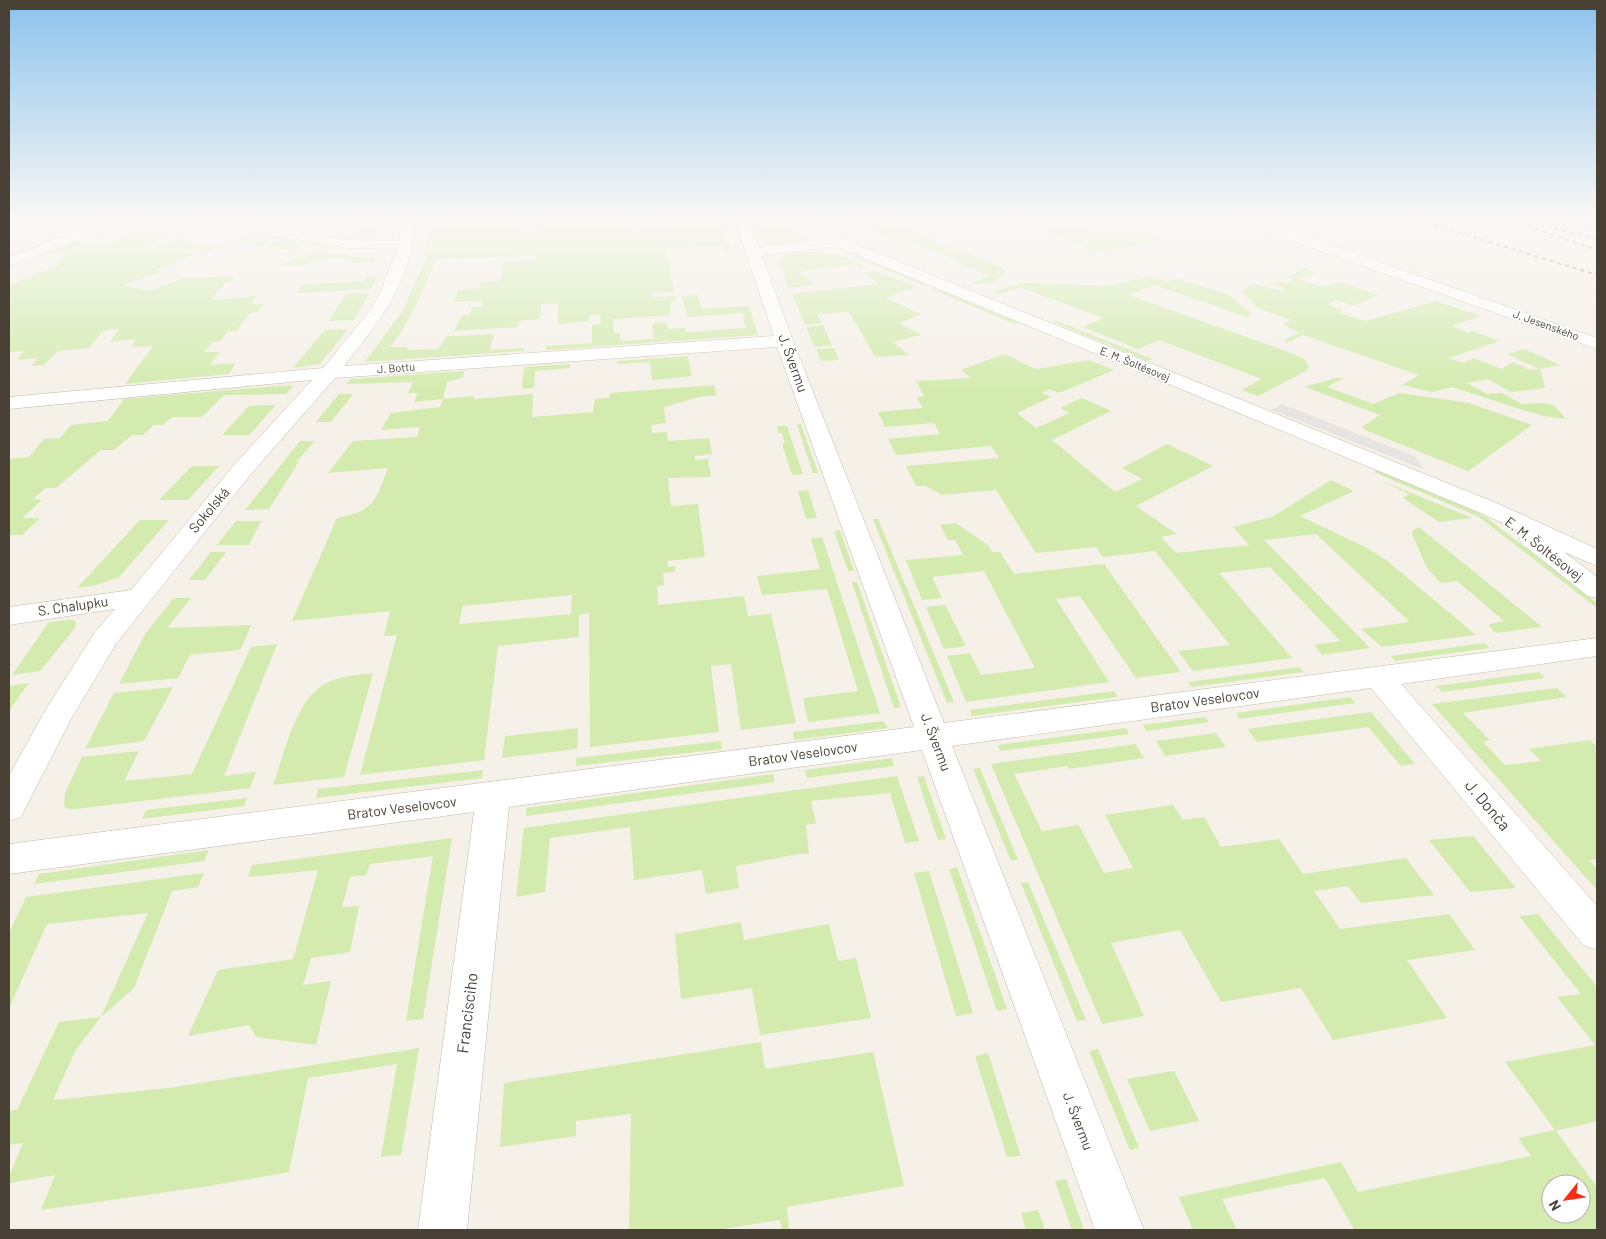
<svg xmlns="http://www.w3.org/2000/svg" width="1606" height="1239" viewBox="0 0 1606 1239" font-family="Barlow,sans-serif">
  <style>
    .green { fill: #d3ebaf; fill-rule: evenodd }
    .parking { fill: #e6e3e0 }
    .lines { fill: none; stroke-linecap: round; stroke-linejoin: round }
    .minor-casing { stroke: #c1b8aa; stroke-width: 1 }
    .minor { fill: #fff; fill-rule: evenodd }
    .rail { stroke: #989898; stroke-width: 2; stroke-dasharray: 4 4; stroke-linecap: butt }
    .labels { text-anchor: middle; stroke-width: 4; stroke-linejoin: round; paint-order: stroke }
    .far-street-label { font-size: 11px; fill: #494136; stroke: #fff }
    .street-label { font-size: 14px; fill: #494136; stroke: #fff }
    .near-street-label { font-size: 16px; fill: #494136; stroke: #fff }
  </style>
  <rect width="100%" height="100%" fill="#f5f0e8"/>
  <!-- green -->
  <g class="green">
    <polygon points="352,218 383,218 383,228 364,235 353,233 378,222"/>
    <polygon points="465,218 506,218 524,236 542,233 536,226 555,223 550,218 619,218 635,231 663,227 659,223 689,218 721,218 732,253 725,254 722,245 666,248 674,292 650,293 650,297 675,296 676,301 671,302 670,315 613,319 614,333 620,333 621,341 654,339 652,323 666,322 668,329 685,328 686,332 746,328 742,313 687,317 682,296 698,295 701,309 749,306 758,335 546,350 546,346 592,343 592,325 601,324 600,314 589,315 589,321 558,324 558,303 541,304 540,319 519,321 518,327 454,331 462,315 469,315 472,307 482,307 483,301 453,302 458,290 479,288 481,282 500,281 503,262 534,261 536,255 436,259 418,302 400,334 390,347 408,347 407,350 438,349 447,336 494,334 490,350 524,348 524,351 365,362 403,310 427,257 423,255 428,233"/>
    <path d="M840,218H876L998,265L1007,272C1000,281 981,287 971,283L991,276L956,263L957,261Z"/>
    <path d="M760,222H773L809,238C798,245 776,247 763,244L754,225Z"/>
    <polygon points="1041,228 1142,233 1160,240 1098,253"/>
    <polygon points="146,230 170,235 141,245 152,247 176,239 221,246 207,251 194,249 184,252 195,255 155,270 162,272 122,285 150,291 186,277 197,278 235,276 230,282 225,283 211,300 256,296 251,304 264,304 258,312 250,313 236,331 228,331 221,341 213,342 204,352 220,352 210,365 235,363 229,374 125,384 153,346 131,347 136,339 110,342 119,329 103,331 89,348 57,351 44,365 31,366 38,358 17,360 24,351 9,352 9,286 62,263 53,262 67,255 46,253 75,242 102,245"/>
    <polygon points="258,233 329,246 326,248 252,236"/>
    <polygon points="245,237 303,247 294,251 236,241"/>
    <path d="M316,250L375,259L374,262C368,262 359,264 354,263C348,261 344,258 336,258C317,259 301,269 281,264Z"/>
    <polygon points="805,251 837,254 867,267 859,268 853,264 800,272 815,285 789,288 778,261 785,254"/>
    <polygon points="856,255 927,284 923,285 851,256"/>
    <polygon points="1304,268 1316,273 1299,279 1322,287 1341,282 1378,295 1354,306 1336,300 1327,304 1342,310 1340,313 1365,321 1436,301 1481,316 1452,326 1467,332 1472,331 1500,341 1449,358 1462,363 1474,358 1501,369 1513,362 1530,370 1539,369 1507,354 1525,349 1560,365 1540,369 1545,388 1511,392 1488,379 1467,383 1487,394 1502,393 1522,404 1543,403 1555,406 1566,419 1544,416 1520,409 1452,387 1432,392 1402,385 1419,375 1303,335 1285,344 1286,339 1299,333 1283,324 1291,320 1259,309 1241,291 1255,284 1281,291 1285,288 1273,285 1280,281 1288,283 1295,280 1288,277"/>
    <polygon points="875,270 916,287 885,298 921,314 899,323 921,335 893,342 909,355 875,357 849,312 817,314 822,323 805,325 792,294 878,284 864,272"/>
    <polygon points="377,276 372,288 368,289 297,293 301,285 365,281 367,277"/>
    <polygon points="1153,276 1166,282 1179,279 1225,293 1231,296 1251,314 1247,317 1154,285 1129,295 1294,354 1304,359 1309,367 1306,371 1258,396 1242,390 1262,379 1159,340 1138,349 1083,327 1103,318 1020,287 999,294 993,292 1022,283 1106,286"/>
    <polygon points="936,288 1019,322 1015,324 931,289"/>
    <polygon points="364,293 369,294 354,320 329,321 346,294"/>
    <polygon points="1057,321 1152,359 1148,361 1053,322"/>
    <polygon points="823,325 832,346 814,347 806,327"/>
    <polygon points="348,329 320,364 293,368 325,330"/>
    <polygon points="834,348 839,360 821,361 816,349"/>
    <polygon points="1004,354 1036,369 1089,360 1114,370 1059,393 1049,389 1042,393 1051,397 1017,413 1036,428 1070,413 1060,408 1082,398 1111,411 1052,440 1115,492 1142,479 1122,468 1167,444 1213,466 1136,506 1177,534 1161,537 1176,553 1249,545 1233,527 1272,517 1331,480 1354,491 1300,516 1365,547 1386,560 1476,635 1382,647 1361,629 1410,622 1316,534 1264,540 1370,648 1322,655 1314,645 1340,641 1270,567 1219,573 1292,658 1193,671 1178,651 1230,645 1155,551 1103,557 1096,547 1036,553 996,490 942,495 926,486 916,486 906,466 999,458 991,446 896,455 888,439 940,434 934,423 885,427 878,412 923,408 917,398 924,396 916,381 971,378 961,370"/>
    <polygon points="688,356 692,376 652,380 650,362 617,364 617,361"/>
    <polygon points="570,364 570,368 535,371 534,388 522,389 524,367"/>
    <path d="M464,371L463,377L447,382L443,399L474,396V399L533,394L532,417L593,412L595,399L609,398L610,393L714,385L717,395L699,397L664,407L666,423L651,425L652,433L667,432L668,441L709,438L712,454L695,456V460L708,459L711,477L668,478L671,506L698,504L705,557L667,561L668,567L675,566V572L663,573L664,585L657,586L658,605L744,596L748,616L771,614L796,723L741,730L731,664L711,666L719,732L590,747L589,613L579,615V637L498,646L484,760L360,775L397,635L384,636L390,611L292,621L337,518C375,511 375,501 388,468L328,473L353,441L417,437L420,427L381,430L391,413L440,407L443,399L414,402L418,393H408L413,382L346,384L351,379ZM572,595L571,614L459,624L463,606Z"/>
    <polygon points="1335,378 1344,378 1327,387 1373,404 1399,393 1469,403 1532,425 1468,471 1365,430 1362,427 1380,415 1305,387"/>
    <polygon points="290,385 293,387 286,394 224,395 202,417 172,417 163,425 154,425 143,435 132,435 114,450 101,450 56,488 46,488 33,499 42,500 22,518 40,518 22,535 9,535 9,459 29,457 44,439 60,438 71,425 108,421 124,399"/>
    <polygon points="339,394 353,394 331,422 316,422"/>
    <polygon points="276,405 249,435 222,435 249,406"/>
    <polygon points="801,424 818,473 813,473 797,425"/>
    <polygon points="777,426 787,426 803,474 792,475 782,444 785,443 782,433 779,433"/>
    <polygon points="300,441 315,441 296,462 298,463 269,509 245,510"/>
    <polygon points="192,466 219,466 188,500 159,500"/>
    <polygon points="1378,469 1464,505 1487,518 1597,603 1597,608 1479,517 1374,472"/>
    <polygon points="1380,480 1472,518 1439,522 1403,498 1409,494"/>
    <polygon points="808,490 817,518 806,519 798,491"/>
    <polygon points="873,519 878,519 954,702 947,703"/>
    <polygon points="140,520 169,520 119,577 96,585 77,588"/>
    <polygon points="236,521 261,521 249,545 217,545"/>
    <polygon points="956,523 989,546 992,552 1000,552 1014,574 1104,564 1181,672 1136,678 1080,596 1056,599 1109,682 966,702 947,656 970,653 981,675 1035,668 984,571 932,577 942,598 922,600 906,560 963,555 955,540 948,540 940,525"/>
    <polygon points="1419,527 1536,622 1542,627 1496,633 1489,626 1490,624 1504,621 1457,581 1441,583 1427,568 1412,534 1413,530"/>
    <polygon points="840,530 854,571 848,571 834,531"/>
    <polygon points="822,537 880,713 808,722 803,698 858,691 827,589 762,595 757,576 820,569 811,539"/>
    <polygon points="211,552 226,552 205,580 189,580"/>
    <polygon points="852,582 857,582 901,707 894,708"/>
    <polygon points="174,598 191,598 167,628 251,625 242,647 239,650 190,655 178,678 119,684 145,634"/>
    <polygon points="945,605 966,646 944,649 926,607"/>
    <polygon points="69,620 76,621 75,628 40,671 12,675 49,622"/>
    <polygon points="1485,643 1490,648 1395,661 1390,656"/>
    <polygon points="277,644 224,776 256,772 250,788 76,809 68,809 64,806 65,793 82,757 139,751 124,781 192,774 251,647"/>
    <polygon points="1299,667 1304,672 1192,687 1188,682"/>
    <polygon points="1539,672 1545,678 1442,692 1436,686"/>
    <path d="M373,673L344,777L273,785C284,755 295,700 325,684C339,676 357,675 373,673Z"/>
    <polygon points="29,683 9,711 9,686"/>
    <polygon points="173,687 144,741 85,749 114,693"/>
    <polygon points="1557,688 1567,697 1463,713 1490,740 1483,742 1505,765 1541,761 1529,749 1590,740 1597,747 1597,859 1589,860 1597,869 1597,890 1432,704"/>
    <polygon points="1114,691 1118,697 972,716 970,710"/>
    <polygon points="1350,697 1355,703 1240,719 1236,713"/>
    <polygon points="1371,712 1415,764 1401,766 1368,727 1257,742 1247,729"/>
    <polygon points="1205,717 1209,722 1146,731 1143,725"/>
    <polygon points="883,721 888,728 794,740 793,732"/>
    <polygon points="578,728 577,749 502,758 505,736"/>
    <polygon points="1126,728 1129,734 1000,751 998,745"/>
    <polygon points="1216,733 1226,747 1165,756 1156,741"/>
    <polygon points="721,741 722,749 576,766 576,758"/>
    <polygon points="1135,744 1144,758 1069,769 1067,766 1014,774 1042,831 1079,825 1104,873 1133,868 1105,815 1173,805 1183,820 1204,817 1221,847 1279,839 1303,874 1406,858 1434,895 1361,903 1348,886 1314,891 1340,929 1449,914 1475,950 1407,960 1447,1018 1333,1040 1301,988 1221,1002 1180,930 1111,943 1144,1016 1102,1024 991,764"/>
    <polygon points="892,758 894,766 807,778 805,770"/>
    <polygon points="980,768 1018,860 1011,861 973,769"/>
    <polygon points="483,770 482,778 316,798 318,789"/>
    <polygon points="773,774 775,782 526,816 526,808"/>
    <polygon points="897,776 919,841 905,843 890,793 811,801 816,823 806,825 809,854 799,854 736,866 739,888 706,894 702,870 634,880 630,827 550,838 545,892 516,897 524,828"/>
    <polygon points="924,776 946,839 938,840 917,777"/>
    <polygon points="247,798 244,806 142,819 146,810"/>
    <polygon points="1473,836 1516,888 1470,892 1429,840"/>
    <polygon points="452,838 423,1019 406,1021 433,856 370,864 366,875 350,877 342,907 359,906 350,952 311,958 303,985 331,981 316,1045 256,1037 249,1025 188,1036 218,970 293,959 318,870 248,877 252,865"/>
    <polygon points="209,850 204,861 34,884 39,874"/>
    <polygon points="957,867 1007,1009 997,1011 949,869"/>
    <polygon points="929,871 973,1013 956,1016 914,873"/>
    <polygon points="204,873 198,887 172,891 134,988 101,1017 76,1050 53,1100 169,1088 419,1048 401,1155 381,1157 397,1064 308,1078 289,1172 209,1186 41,1210 55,1175 9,1183 9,1176 23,1143 9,1145 9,1111 17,1110 59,1022 101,1017 148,913 47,924 9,1008 9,933 26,897"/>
    <polygon points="1028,882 1086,1020 1077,1021 1021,883"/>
    <path d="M1538,914L1597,987V1121L1556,1131L1597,1187V1230H1354L1325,1178L1222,1199L1237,1230H1193L1179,1197L1341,1162L1358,1192L1531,1156L1518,1138L1555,1130L1505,1062L1595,1045L1557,997L1581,994L1519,916ZM1551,1184H1581V1214H1551Z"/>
    <polygon points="741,922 744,940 829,924 838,961 856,958 871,1018 760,1035 752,988 681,999 675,934"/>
    <polygon points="761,1042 765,1069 873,1052 904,1186 787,1207 789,1230 782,1230 780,1220 716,1230 629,1230 631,1114 576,1121 576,1136 500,1147 504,1083"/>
    <polygon points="1098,1049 1139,1148 1130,1150 1089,1051"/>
    <polygon points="988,1053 1021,1156 1007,1157 975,1056"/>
    <polygon points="1174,1071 1199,1121 1150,1131 1127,1079"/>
    <polygon points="1066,1179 1084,1230 1072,1230 1055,1181"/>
    <polygon points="1038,1210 1045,1230 1026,1230 1021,1213"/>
  </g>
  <!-- parking -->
  <polygon class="parking" points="1282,404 1416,457 1423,469 1272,410"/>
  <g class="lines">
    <defs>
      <g id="minor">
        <polygon points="111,218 130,218 128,221 9,266 9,257"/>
        <path d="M188,218H219L348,240L399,241L402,218H416C409,286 384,315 344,366L774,336L734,218H748L759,248L820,240L774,221L772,218H791L1499,504L1597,549V566L1564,552L1597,577V598L1588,596L1522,544L1519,539L1524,533L1483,514L835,246L762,256L793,341L944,723L1597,638V656L1401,684L1597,906V950L1583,945L1371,688L952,746L1144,1230H1095L922,750L509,807L467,1230H418L474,812L9,874V844L914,727L777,347L335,378L251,474L116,644L71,719L21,817L9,821V776L46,709L95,632L115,609L9,625V607L131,590L235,464L312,380L9,409V397L323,368L369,312L380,294L397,249L348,248L195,222Z"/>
        <polygon points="1234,218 1254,218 1597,338 1597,349 1236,221"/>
      </g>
    </defs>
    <!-- minor casing -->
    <use href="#minor" class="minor-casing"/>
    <!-- minor -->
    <use href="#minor" class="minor"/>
    <!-- rail -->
    <g class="rail">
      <polyline points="1412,218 1597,275"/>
      <polyline points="1505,218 1597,250"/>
      <polyline points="1541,218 1566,225"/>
      <polyline points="1560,220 1597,229"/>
      <polyline points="1554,228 1597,239"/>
    </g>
  </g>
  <!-- sky -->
  <linearGradient id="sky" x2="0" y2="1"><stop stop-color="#8cc2ed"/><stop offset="0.56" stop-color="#faf8f5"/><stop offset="1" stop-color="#faf8f5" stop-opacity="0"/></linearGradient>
  <rect width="1606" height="392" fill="url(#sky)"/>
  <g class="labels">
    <!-- far-street labels -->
    <g class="far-street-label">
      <text transform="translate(1546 325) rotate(20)" y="4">J. Jesenského</text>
      <text transform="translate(1135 364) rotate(22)" y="4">E. M. Šoltésovej</text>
      <text transform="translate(396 368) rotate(-4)" y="4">J. Bottu</text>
    </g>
    <!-- street labels -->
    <g class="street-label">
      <text transform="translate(793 363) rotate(70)" y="5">J. Švermu</text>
      <text transform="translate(209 510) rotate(-50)" y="5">Sokolská</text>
      <text transform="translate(1544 549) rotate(38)" y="5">E. M. Šoltésovej</text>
      <text transform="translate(73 606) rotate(-8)" y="5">S. Chalupku</text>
      <text transform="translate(1205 700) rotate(-8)" y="5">Bratov Veselovcov</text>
      <text transform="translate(936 742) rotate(69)" y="5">J. Švermu</text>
      <text transform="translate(803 754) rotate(-8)" y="5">Bratov Veselovcov</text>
      <text transform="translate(402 808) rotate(-7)" y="5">Bratov Veselovcov</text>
      <text transform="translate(1078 1121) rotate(69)" y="5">J. Švermu</text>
    </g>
    <!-- near-street labels -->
    <g class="near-street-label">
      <text transform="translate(1488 805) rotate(50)" y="6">J. Donča</text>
      <text transform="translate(467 1013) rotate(-83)" y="6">Francisciho</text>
    </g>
  </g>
  <!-- border -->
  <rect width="1606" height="1239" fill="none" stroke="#494136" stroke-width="20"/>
  <!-- north arrow -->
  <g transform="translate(1566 1199) rotate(240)"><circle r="24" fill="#ffffff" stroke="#b6b3af"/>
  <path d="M0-4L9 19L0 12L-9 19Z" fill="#ff2c15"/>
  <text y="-8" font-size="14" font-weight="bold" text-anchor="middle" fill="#494136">N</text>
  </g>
</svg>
